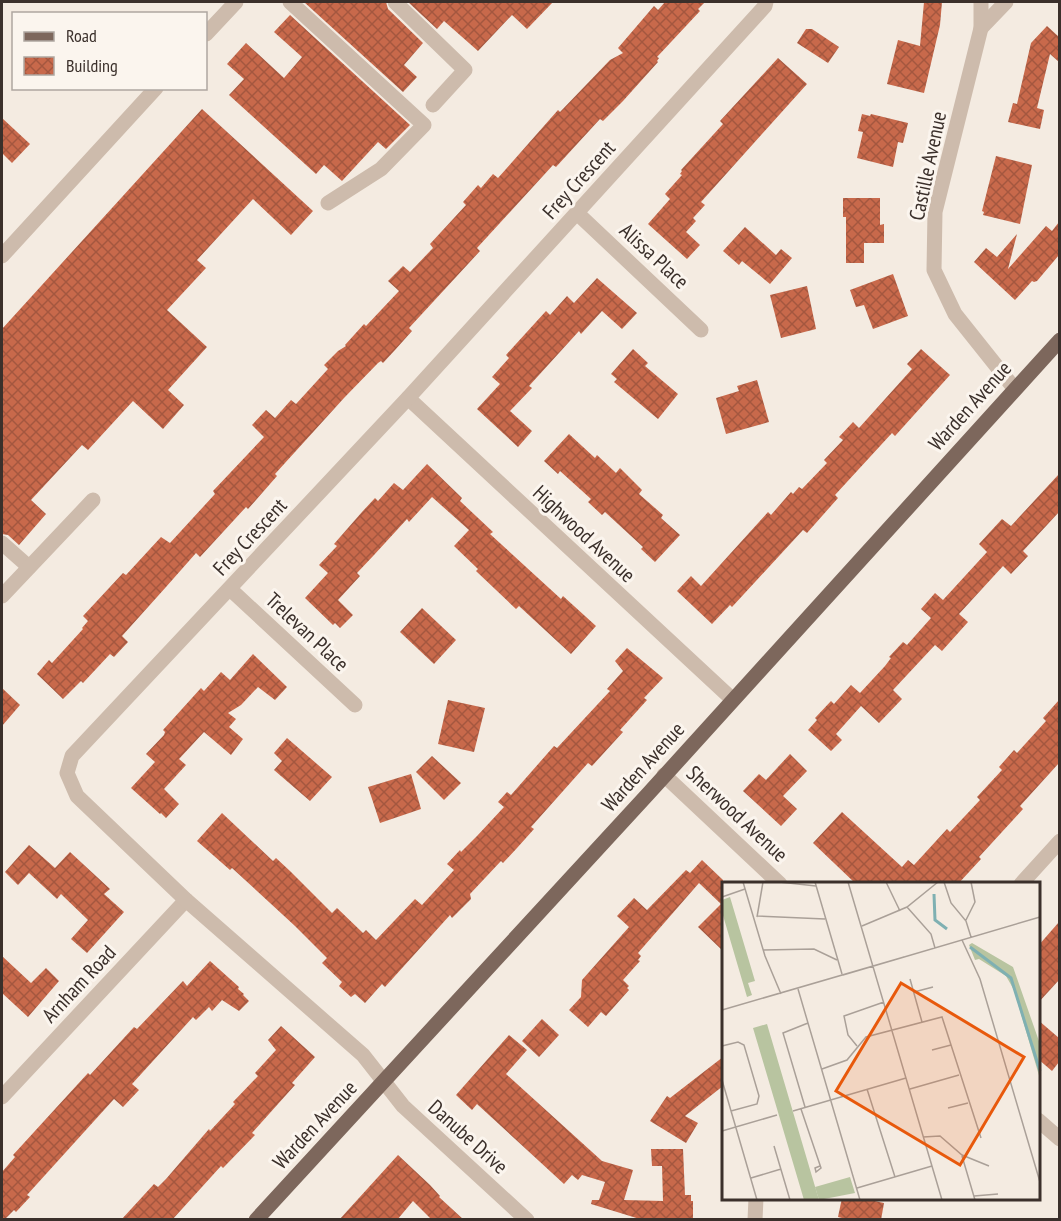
<svg xmlns="http://www.w3.org/2000/svg" width="1061" height="1221" viewBox="0 0 1061 1221" font-family="'PT Sans Narrow',sans-serif">
  <style>
    .building { fill: url(#building-cross-hatch) }
    .lines { fill: none; stroke-linecap: round; stroke-linejoin: round }
    .minor { stroke: #cdbbac; stroke-width: 15 }
    .major { stroke: #7d675c; stroke-width: 15 }
    .labels { text-anchor: middle; stroke-width: 6; stroke-linejoin: round; paint-order: stroke }
    .street-label { font-size: 21px; fill: #3b302b; stroke: #fbf5ee }
    .inset-river { fill: none; stroke: #7fb0b2; stroke-width: 3 }
    .inset-road { fill: none; stroke: #aaa098; stroke-width: 1.5 }
    .view { fill: #e8590c; fill-opacity: 0.15; stroke: #e8590c; stroke-width: 3 }
    .inset-edge { fill: none; stroke: #3b302b; stroke-width: 3 }
  </style>
  <defs>
    <pattern id="building-cross-hatch" width="8" height="8" patternUnits="userSpaceOnUse" patternTransform="scale(1.5)"><rect width="8" height="8" fill="#c8694b"/><path d="M0 0l8 8M0 8l8-8" fill="none" stroke="#a4573f"/></pattern>
  </defs>
  <rect width="100%" height="100%" fill="#f4ebe1"/>
  <!-- building -->
  <g class="building">
    <polygon points="304,2 386,2 388,9 423,43 404,65 417,77 403,92"/>
    <polygon points="408,2 553,2 527,29 512,15 478,51 444,21 437,29"/>
    <polygon points="665,2 705,2 698,9 700,11 657,57 659,58 657,61 658,62 623,101 603,121 600,119 556,167 553,165 477,248 480,251 409,328 412,331 395,350 383,363 381,361 378,363 344,398 275,474 277,476 248,509 246,507 200,557 196,553 166,587 122,636 128,642 114,657 110,654 83,683 81,681 63,699 37,674 49,660 52,663 83,629 82,628 88,621 83,616 123,573 126,575 161,537 170,543 215,494 213,491 264,437 252,425 266,410 275,418 291,400 296,404 328,369 324,365 338,351 346,346 345,345 364,324 366,326 399,291 388,281 403,266 410,272 433,248 430,244 466,205 463,202 478,185 481,188 493,174 498,178 558,110 560,112 610,60 623,53 618,48 654,6 658,10"/>
    <polygon points="924,2 942,2 940,25 924,93 887,84 898,40 920,46"/>
    <polygon points="290,15 410,125 386,149 378,142 342,181 324,165 316,174 229,95 244,79 227,64 246,43 284,78 302,57 274,32"/>
    <polygon points="1047,26 1059,37 1059,62 1050,54 1037,108 1044,110 1040,129 1008,122 1013,103 1017,104 1031,43"/>
    <polygon points="806,29 812,29 839,47 828,63 797,43"/>
    <polygon points="778,58 807,84 701,202 705,205 693,218 696,221 686,232 700,245 687,259 648,224 670,199 665,194 682,175 680,174 682,171 681,170 723,124 720,121"/>
    <polygon points="202,109 313,211 291,235 253,199 197,260 206,268 167,310 207,347 168,390 184,405 163,429 133,401 88,450 82,445 31,500 46,514 19,545 8,535 2,534 2,329"/>
    <polygon points="862,114 870,116 871,114 908,123 903,143 898,142 893,167 857,158 863,132 858,131"/>
    <polygon points="2,118 30,144 12,163 2,153"/>
    <polygon points="996,156 1032,165 1020,224 983,215 984,212 982,211"/>
    <polygon points="843,198 880,198 880,225 884,224 884,243 864,243 864,263 846,263 846,217 843,217"/>
    <polygon points="1059,222 1059,255 1037,281 1034,282 1032,281 1015,300 974,262 986,248 997,257 1017,234 1008,269 1046,226 1052,231"/>
    <polygon points="745,227 776,255 781,249 792,258 770,284 742,261 739,265 723,251"/>
    <polygon points="893,274 908,316 873,329 864,305 856,307 850,290"/>
    <polygon points="597,278 637,313 622,329 602,311 581,334 579,331 529,386 532,388 510,411 532,431 518,447 477,409 500,384 492,377 509,358 506,355 546,311 550,315 567,296 574,303"/>
    <polygon points="807,286 816,329 781,338 770,295"/>
    <polygon points="633,349 648,363 645,366 678,394 658,419 614,382 617,379 611,374"/>
    <polygon points="921,349 950,375 895,436 892,433 835,495 838,498 807,533 803,530 732,607 730,605 712,624 677,591 691,576 701,586 768,512 771,515 791,492 793,494 799,487 802,489 827,463 824,460 843,440 839,437 853,422 859,428 912,369 907,364"/>
    <polygon points="757,380 769,422 726,434 716,398 739,391 737,386"/>
    <polygon points="569,434 595,458 597,455 616,473 620,468 642,490 639,494 663,515 661,518 680,535 655,562 641,549 643,547 605,512 602,515 588,502 591,499 560,471 558,474 544,461"/>
    <polygon points="427,464 462,498 460,501 493,532 490,534 561,599 563,596 596,626 571,654 519,606 516,609 476,571 478,569 454,546 469,530 432,497 409,522 407,519 374,555 357,573 360,576 338,600 353,615 340,628 335,623 333,625 305,598 328,573 319,565 337,546 334,544 362,512 375,498 378,501 394,483 403,490"/>
    <polygon points="1059,474 1059,512 1023,551 1028,556 1011,574 1003,566 959,614 968,622 942,651 935,645 893,690 902,699 879,723 861,706 836,734 842,740 831,751 808,730 817,720 815,718 831,701 834,704 851,685 860,693 885,666 891,658 889,657 903,642 907,645 931,618 921,609 935,593 943,600 987,552 979,544 1002,519 1011,526"/>
    <polygon points="422,608 456,640 434,664 400,632"/>
    <polygon points="627,648 663,678 644,698 647,700 620,730 623,732 592,766 588,763 531,827 534,829 517,848 503,863 501,861 470,894 471,899 452,918 450,915 385,987 382,984 365,1003 355,994 351,997 339,986 342,982 322,963 327,958 295,926 232,868 230,870 197,841 222,813 273,861 276,858 290,871 332,913 337,908 363,933 366,930 376,940 415,899 422,905 454,870 447,864 460,850 461,852 477,836 504,807 498,802 507,792 511,795 554,746 557,748 610,691 607,689 623,671 615,661"/>
    <polygon points="253,654 287,687 275,700 258,687 241,705 228,713 236,719 229,727 243,739 231,755 204,732 179,759 186,765 164,789 179,804 166,818 161,813 160,814 131,788 155,762 146,754 164,735 165,732 163,730 201,688 204,691 221,672 230,680"/>
    <polygon points="2,688 20,705 2,726"/>
    <polygon points="448,700 485,708 474,752 438,744"/>
    <polygon points="1059,700 1059,763 1020,806 1023,809 979,857 981,859 958,884 856,884 813,843 842,812 902,867 908,860 914,865 947,829 950,832 980,800 977,797 1002,770 999,767 1014,750 1017,753 1046,721 1043,718"/>
    <polygon points="287,738 332,777 310,801 274,770 282,761 274,753"/>
    <polygon points="790,754 807,771 783,796 797,809 781,826 743,791 759,774 766,780"/>
    <polygon points="432,756 461,783 444,800 416,772"/>
    <polygon points="411,774 421,809 380,823 368,787"/>
    <polygon points="29,845 55,868 70,852 110,889 104,894 124,912 87,953 71,939 88,920 61,894 57,899 29,873 18,885 5,872"/>
    <polygon points="702,860 723,880 723,951 698,927 721,904 699,883 638,953 641,956 638,960 640,961 623,980 629,986 627,988 629,990 606,1016 601,1012 588,1027 569,1010 581,997 582,980 629,927 617,916 634,898 647,910 686,870 690,873"/>
    <polygon points="1059,922 1059,980 1038,1003 1038,946"/>
    <polygon points="2,956 31,983 46,968 59,981 28,1017 2,993"/>
    <polygon points="210,961 239,987 238,989 244,994 243,995 249,1001 239,1011 222,1000 212,1011 209,1007 196,1020 193,1017 132,1084 139,1090 123,1107 114,1099 27,1195 30,1197 16,1212 14,1210 4,1220 2,1220 2,1172 15,1157 13,1155 88,1073 90,1075 134,1027 137,1029 183,981 187,986"/>
    <polygon points="542,1019 559,1035 539,1057 522,1041"/>
    <polygon points="1038,1020 1059,1038 1059,1062 1052,1071 1038,1059"/>
    <polygon points="281,1026 315,1057 292,1083 295,1085 252,1133 255,1135 223,1168 221,1166 172,1220 121,1220 154,1184 158,1187 166,1179 209,1129 210,1131 235,1104 233,1102 258,1076 255,1073 276,1050 268,1040"/>
    <polygon points="509,1035 527,1050 506,1074 602,1161 633,1170 624,1200 663,1201 662,1166 652,1166 651,1149 683,1149 685,1195 691,1195 691,1201 693,1201 693,1220 643,1220 591,1204 592,1200 599,1200 605,1182 582,1175 578,1180 572,1175 564,1184 477,1104 472,1110 456,1095"/>
    <polygon points="723,1057 723,1086 685,1116 698,1123 686,1143 650,1121 667,1096 670,1098"/>
    <polygon points="398,1155 430,1185 440,1196 439,1197 464,1220 432,1220 413,1201 397,1220 339,1220"/>
    <polygon points="842,1198 861,1198 884,1203 881,1220 850,1220 838,1217"/>
  </g>
  <g class="lines">
    <!-- minor -->
    <g class="minor">
      <polyline points="290,2 424,125 381,169 328,203"/>
      <polyline points="395,2 465,70 433,105"/>
      <polyline points="981,2 981,28 935,212 934,270 955,314 1014,388"/>
      <polyline points="981,28 1006,2"/>
      <polyline points="206,34 236,2"/>
      <polyline points="577,213 701,330"/>
      <polyline points="2,256 156,88"/>
      <polyline points="408,398 732,699"/>
      <polyline points="2,543 29,567"/>
      <polyline points="230,589 355,705"/>
      <polyline points="2,596 93,500"/>
      <polyline points="664,775 780,884"/>
      <polyline points="1021,884 1060,841"/>
      <polyline points="2,1097 186,900"/>
      <polyline points="1038,1120 1060,1139"/>
      <polyline points="527,1220 403,1106 363,1055 186,900 77,796 67,773 72,756 408,398 765,6 766,2"/>
      <polyline points="755,1220 756,1198"/>
    </g>
    <!-- major -->
    <polyline class="major" points="256,1220 648,794 1060,340"/>
  </g>
  <g class="labels">
    <!-- street labels -->
    <g class="street-label">
      <text transform="translate(928 166) rotate(-78)" y="7">Castille Avenue</text>
      <text transform="translate(579 180) rotate(-48)" y="7">Frey Crescent</text>
      <text transform="translate(654 256) rotate(43)" y="7">Alissa Place</text>
      <text transform="translate(970 406) rotate(-48)" y="7">Warden Avenue</text>
      <text transform="translate(584 534) rotate(43)" y="7">Highwood Avenue</text>
      <text transform="translate(250 537) rotate(-47)" y="7">Frey Crescent</text>
      <text transform="translate(307 632) rotate(43)" y="7">Trelevan Place</text>
      <text transform="translate(643 767) rotate(-48)" y="7">Warden Avenue</text>
      <text transform="translate(737 814) rotate(43)" y="7">Sherwood Avenue</text>
      <text transform="translate(79 984) rotate(-47)" y="7">Arnham Road</text>
      <text transform="translate(315 1125) rotate(-47)" y="7">Warden Avenue</text>
      <text transform="translate(468 1137) rotate(42)" y="7">Danube Drive</text>
    </g>
  </g>
  <!-- overview -->
  <g transform="translate(722 882)">
    <rect width="318" height="318" fill="#f4ebe1"/>
    <path d="M8,15L33,99L26,101L30,113L25,115L0,30V18ZM250,61L291,85L318,162V197L292,108L284,94L257,77L253,78L247,63ZM45,142L97,318H82L31,146Z" fill="#b8c4a0"/>
    <path d="M128,295L133,311L97,318L93,305Z" fill="#b8c4a0"/>
    <path class="inset-river" d="M212,12L213,38L225,47M248,65L289,96L318,189"/>
    <path class="inset-road" d="M21,0L43,74L59,112M57,0L94,4M93,0L120,92M126,0L220,318M164,0L178,29M222,0L229,21L244,39L249,55M0,15L23,7M185,25L209,52L213,66M36,34L103,37M35,35L41,0M244,38L253,20L249,0M140,44L185,25L216,0M240,58L258,97L318,300M41,68L92,67L115,78M121,93L318,35M188,97L200,140M76,107L138,318M192,110L211,105M0,128L182,75M0,164L16,160L22,163L37,214L35,222L9,229M135,164L126,153L122,134L162,120M210,168L229,163M100,187L125,178L144,155L220,135L259,256M0,198L35,318M145,207L173,295M188,207L237,193M83,225L61,151L86,141M226,226L246,221M79,227L99,286L94,290L93,286L98,284M71,229L184,196M0,249L55,233M201,255L218,254L240,273L267,284M52,264L68,318M240,274L253,318M29,296L59,287M135,306L210,284M252,314L276,312"/>
    <path class="view" d="M179,101L302,175L238,283L114,209Z"/>
    <rect width="318" height="318" class="inset-edge"/>
  </g>
  <!-- border -->
  <rect width="1061" height="1221" fill="none" stroke="#3b302b" stroke-width="6"/>
  <!-- legend -->
  <rect x="12" y="12" width="195" height="78" fill="#fbf5ee" stroke="#aea6a0" stroke-width="1.5"/>
  <rect x="24" y="32" width="30" height="9" fill="#7d675c" stroke="#aea6a0" stroke-width="1.5"/>
  <text x="66" y="42" font-size="18" fill="#3b302b">Road</text>
  <rect x="24" y="57" width="30" height="18" fill="url(#building-cross-hatch)" stroke="#aea6a0" stroke-width="1.5"/>
  <text x="66" y="72" font-size="18" fill="#3b302b">Building</text>
</svg>
